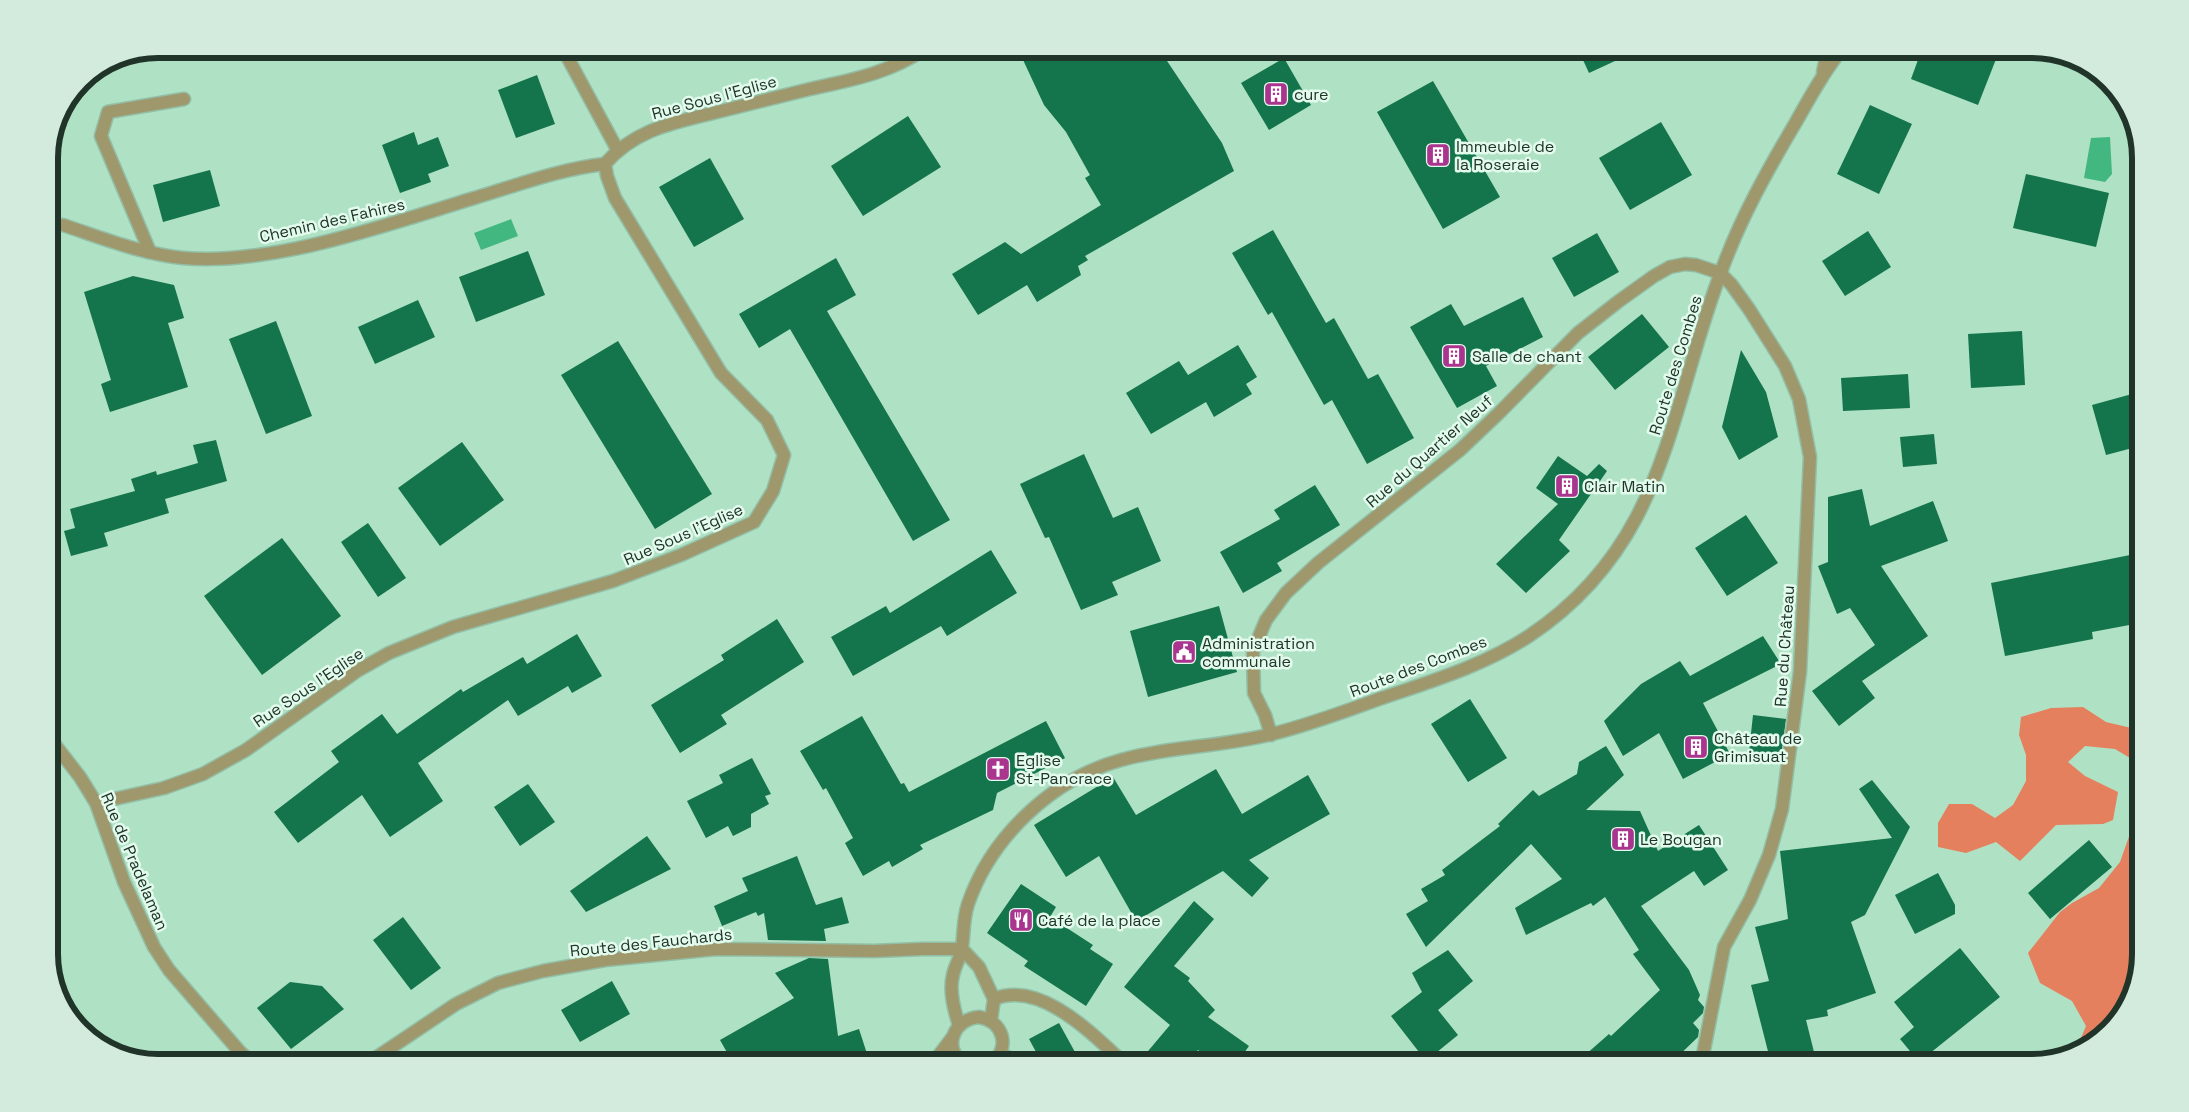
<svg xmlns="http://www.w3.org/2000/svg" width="2189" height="1112" viewBox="0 0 2189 1112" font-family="'Space Grotesk',sans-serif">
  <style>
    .forest { fill: #e5805e }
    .water { fill: #42b77f }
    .building { fill: #14744b }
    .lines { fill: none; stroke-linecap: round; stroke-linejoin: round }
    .minor-casing { stroke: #92bea5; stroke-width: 15 }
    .tertiary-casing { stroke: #92bea5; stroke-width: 15 }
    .minor { stroke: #a0986d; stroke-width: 12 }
    .tertiary { stroke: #a0986d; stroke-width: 12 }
    .labels { text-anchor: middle; stroke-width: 5; stroke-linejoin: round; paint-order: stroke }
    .poi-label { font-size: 16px; fill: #203429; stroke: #e2fbec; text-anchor: start }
    .street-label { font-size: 16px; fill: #203429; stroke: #e2fbec }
    .rim { fill: none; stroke: #203429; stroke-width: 6 }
  </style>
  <rect width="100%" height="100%" fill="#afe1c4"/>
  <!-- forest -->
  <g class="forest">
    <polygon points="2083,707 2106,722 2140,730 2140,764 2115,749 2085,746 2068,762 2085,776 2118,792 2113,820 2103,824 2056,825 2020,861 1996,842 1966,853 1938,847 1938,823 1949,804 1972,804 1995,818 2013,805 2026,781 2026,755 2019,735 2021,717 2051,708"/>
    <polygon points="2140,823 2140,955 2129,1002 2092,1045 2076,1050 2086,1026 2072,1001 2040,983 2028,953 2060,912 2072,903 2099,888 2120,862 2132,828"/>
  </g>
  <!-- water -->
  <g class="water">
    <polygon points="2110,137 2112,174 2105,182 2084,178 2091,138"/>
    <polygon points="511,219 518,236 481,250 474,233"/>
  </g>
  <!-- building -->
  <g class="building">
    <polygon points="1018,49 1159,49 1222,143 1234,171 1085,256 1088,260 1078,266 1081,275 1037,302 1027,285 978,315 952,274 1005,242 1021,254 1101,205 1085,178 1090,175 1066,132 1044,105"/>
    <polygon points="1578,49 1641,49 1589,73"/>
    <polygon points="1922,49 2000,49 1978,105 1911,79"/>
    <polygon points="1284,58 1311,105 1269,130 1241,83"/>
    <polygon points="537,75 555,124 516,138 498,90"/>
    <polygon points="1433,81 1500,197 1443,229 1377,112"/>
    <polygon points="1870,105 1912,124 1879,194 1837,174"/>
    <polygon points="908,116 941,167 863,216 831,166"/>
    <polygon points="1661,122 1692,175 1630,210 1599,158"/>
    <polygon points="414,132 418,145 438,137 449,166 428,174 431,182 400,193 382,145"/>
    <polygon points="710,158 744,219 694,247 659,187"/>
    <polygon points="210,170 220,206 163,222 153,185"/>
    <polygon points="2026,174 2109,193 2096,247 2013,228"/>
    <polygon points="1273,230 1326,323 1334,318 1368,379 1378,374 1414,438 1367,464 1332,400 1324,405 1272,312 1268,315 1232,253"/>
    <polygon points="1868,231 1891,267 1845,296 1822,261"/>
    <polygon points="1597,233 1619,272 1574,297 1552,258"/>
    <polygon points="528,251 545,295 476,322 459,277"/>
    <polygon points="836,258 856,295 827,311 950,520 913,541 790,329 759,348 739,314"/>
    <polygon points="133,276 174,285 184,318 168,323 188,387 110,412 101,384 111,380 84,292"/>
    <polygon points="1523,297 1543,337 1486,366 1497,386 1457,408 1410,327 1451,304 1464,326"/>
    <polygon points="418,300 435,337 375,364 358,327"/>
    <polygon points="1642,314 1669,347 1615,390 1588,357"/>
    <polygon points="276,321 312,416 266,434 229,339"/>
    <polygon points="2022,331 2025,385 1971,388 1968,334"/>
    <polygon points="618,341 712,494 655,529 561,375"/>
    <polygon points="1238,345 1257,377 1246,384 1252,394 1214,417 1206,402 1151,434 1126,393 1179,361 1188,375"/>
    <polygon points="1741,350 1766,392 1778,437 1739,460 1722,427"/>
    <polygon points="1908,374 1910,408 1843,411 1841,378"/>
    <polygon points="2132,394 2140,423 2140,446 2106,455 2092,405"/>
    <polygon points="1934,434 1937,464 1903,467 1900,437"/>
    <polygon points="216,440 227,481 165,499 169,513 104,533 108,546 71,556 64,531 75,528 70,509 135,491 131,479 156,471 157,475 198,463 193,445"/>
    <polygon points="462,442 504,500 440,546 398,488"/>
    <polygon points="1084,454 1113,518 1138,507 1161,561 1112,582 1118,595 1081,610 1049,537 1045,538 1020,484"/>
    <polygon points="1558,456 1587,476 1599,464 1607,471 1559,540 1570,551 1526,593 1496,564 1558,504 1536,488"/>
    <polygon points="1315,485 1340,525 1277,563 1282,571 1243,593 1220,552 1280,519 1274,510"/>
    <polygon points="1862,489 1870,526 1933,501 1948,541 1881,566 1928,636 1862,681 1875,698 1839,726 1812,691 1875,645 1850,608 1837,614 1818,566 1828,562 1828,497"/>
    <polygon points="1746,515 1778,563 1727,596 1695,548"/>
    <polygon points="368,523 406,578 378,597 341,542"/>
    <polygon points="282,538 341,616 262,675 204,596"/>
    <polygon points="991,550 1017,593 947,636 941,626 853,676 831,637 886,606 890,613"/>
    <polygon points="2140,553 2140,623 2092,632 2093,639 2005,656 1991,583"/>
    <polygon points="1219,606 1237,672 1148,697 1130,631"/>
    <polygon points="777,619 804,662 721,715 727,724 680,753 651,705 724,660 721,655"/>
    <polygon points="577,634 602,676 572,693 568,686 518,716 508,700 418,763 443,801 390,837 362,795 298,843 274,812 339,762 331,751 382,714 397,734 461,689 463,692 523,657 527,664"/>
    <polygon points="1763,636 1781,664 1703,703 1730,754 1683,779 1659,733 1623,756 1604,721 1641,684 1680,661 1690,676"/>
    <polygon points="1470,699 1507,758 1468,782 1431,724"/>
    <polygon points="1753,715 1786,719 1781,756 1749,752"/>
    <polygon points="862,716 901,784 904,783 909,792 1046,721 1065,758 997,793 993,810 920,845 923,849 892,867 889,861 863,876 845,843 853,838 826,788 823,790 800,751"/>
    <polygon points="1606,746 1624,775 1586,810 1640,811 1658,851 1699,825 1728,870 1704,886 1694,871 1641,906 1689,970 1700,995 1698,1000 1704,1007 1703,1013 1693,1023 1699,1030 1698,1037 1671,1063 1576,1063 1609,1034 1611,1036 1660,990 1633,954 1639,950 1605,897 1593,906 1591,903 1526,935 1515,908 1562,879 1531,844 1426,947 1406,914 1428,901 1421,889 1445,875 1442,870 1500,826 1498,824 1533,790 1539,796 1577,774 1579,762"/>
    <polygon points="752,758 771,794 765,796 769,804 751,814 751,827 733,836 728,826 706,838 687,801 723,783 719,775"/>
    <polygon points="1216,769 1242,814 1308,775 1330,814 1249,860 1269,878 1252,897 1223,871 1136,921 1099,856 1066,877 1034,825 1113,777 1136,815"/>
    <polygon points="1872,780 1910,827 1865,915 1851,922 1876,993 1827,1010 1828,1016 1806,1020 1816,1060 1803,1063 1771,1063 1751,985 1769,981 1755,927 1788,919 1780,851 1892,838 1859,789"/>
    <polygon points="528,784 555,822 520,846 494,807"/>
    <polygon points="647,836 671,869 586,912 570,891"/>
    <polygon points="2089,840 2112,867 2050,919 2028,893"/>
    <polygon points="797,856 816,905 842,897 849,923 824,929 826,941 768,940 764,913 758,916 756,912 722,926 714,906 748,891 742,878"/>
    <polygon points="1938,873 1955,905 1955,914 1915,934 1895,895"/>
    <polygon points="1021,884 1056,907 1050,917 1093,945 1090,949 1113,964 1086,1006 1024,966 1028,961 987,933"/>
    <polygon points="1194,901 1214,919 1174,966 1190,978 1188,981 1215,1010 1208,1017 1249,1046 1237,1063 1216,1063 1198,1050 1186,1063 1138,1063 1170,1025 1124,987"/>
    <polygon points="403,917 441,968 411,990 373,940"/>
    <polygon points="1960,948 2000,997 1919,1062 1900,1039 1914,1027 1894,1002"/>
    <polygon points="1448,950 1473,981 1438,1010 1458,1035 1426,1061 1391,1016 1422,992 1412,973"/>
    <polygon points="809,958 828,959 838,1036 859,1029 870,1063 733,1063 720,1040 794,998 775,973"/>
    <polygon points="612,981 630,1014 580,1042 561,1010"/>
    <polygon points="290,982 322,986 344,1009 291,1049 257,1008"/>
    <polygon points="1059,1023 1081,1063 1042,1063 1029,1039"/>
  </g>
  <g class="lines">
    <defs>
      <g id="minor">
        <polyline points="563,49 617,149"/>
        <path d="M63,225C102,238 142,254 183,258C271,266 386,225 471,199C515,186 559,169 605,164"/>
        <polyline points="150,252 101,136 108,112 184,99"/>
        <polyline points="1271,735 1265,715 1254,693 1253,651 1266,620 1286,593 1318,563 1460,450 1499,413 1578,333 1619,301 1654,276 1670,267 1685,264 1696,265 1720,273 1731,284 1749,309 1785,366 1799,399 1810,457 1800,672 1782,809 1769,855 1750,900 1724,947 1702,1060"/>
        <polyline points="49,737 80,777 96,803 124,882 154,947 169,970 240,1052 253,1063"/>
        <path d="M96,803L164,788L203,774L246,750L357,671L389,653L453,627L613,581L681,555L754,522L773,491L784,455L767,420L721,373L615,198L607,176L605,164C634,130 672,123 713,113C746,105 778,97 810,89C851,80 890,73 924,49"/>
        <path d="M994,999C1041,980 1092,1034 1124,1063"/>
        <polyline points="1001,1053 1017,1063"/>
        <polyline points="368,1063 456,1004 498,983 543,971 605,960 716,949 874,951 922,949 962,949"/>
        <polyline points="1684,1063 1702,1060"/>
      </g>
      <g id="tertiary">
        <polyline points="1823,72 1828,49"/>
        <polyline points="962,949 979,967 994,999 991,1020"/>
        <path d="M959,1025C954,1010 949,990 953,975C955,965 961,957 962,947C964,933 963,919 968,904C991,837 1052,779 1121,760C1170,746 1222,747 1272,734C1309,725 1346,711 1382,698C1432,681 1485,665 1529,636C1667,544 1668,412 1721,272C1740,219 1767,171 1796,122C1810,97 1824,72 1842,49"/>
        <polyline points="933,1063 952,1038"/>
        <path d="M963,1063C942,1047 954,1019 979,1017C1003,1021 1011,1047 992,1063"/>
      </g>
    </defs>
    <!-- minor casing -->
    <use href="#minor" class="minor-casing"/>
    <!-- tertiary casing -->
    <use href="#tertiary" class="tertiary-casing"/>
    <!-- minor -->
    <use href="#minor" class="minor"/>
    <!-- tertiary -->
    <use href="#tertiary" class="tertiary"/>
  </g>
  <!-- icons -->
  <defs>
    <symbol id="building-square" viewBox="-11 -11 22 22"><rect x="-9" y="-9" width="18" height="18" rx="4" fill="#aa358e" stroke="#e2fbec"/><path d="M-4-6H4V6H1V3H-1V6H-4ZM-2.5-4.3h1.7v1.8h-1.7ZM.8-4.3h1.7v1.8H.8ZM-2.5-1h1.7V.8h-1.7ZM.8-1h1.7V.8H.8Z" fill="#fff"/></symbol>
    <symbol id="civic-square" viewBox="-11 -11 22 22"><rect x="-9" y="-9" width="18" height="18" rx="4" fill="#aa358e" stroke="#e2fbec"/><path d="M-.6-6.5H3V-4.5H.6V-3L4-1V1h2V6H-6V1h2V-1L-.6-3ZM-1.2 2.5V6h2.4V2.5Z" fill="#fff"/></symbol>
    <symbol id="church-square" viewBox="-11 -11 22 22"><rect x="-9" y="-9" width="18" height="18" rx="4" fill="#aa358e" stroke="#e2fbec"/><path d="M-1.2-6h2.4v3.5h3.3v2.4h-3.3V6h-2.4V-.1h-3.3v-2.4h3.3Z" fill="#fff"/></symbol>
    <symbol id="restaurant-square" viewBox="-11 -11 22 22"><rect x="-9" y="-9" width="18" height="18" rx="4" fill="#aa358e" stroke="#e2fbec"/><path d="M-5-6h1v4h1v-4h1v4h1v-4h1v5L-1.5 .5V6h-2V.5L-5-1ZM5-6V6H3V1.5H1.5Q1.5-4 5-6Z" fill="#fff"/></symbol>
  </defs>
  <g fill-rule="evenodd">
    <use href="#building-square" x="1262" y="80" width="28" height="28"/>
    <use href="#building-square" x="1424" y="141" width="28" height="28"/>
    <use href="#building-square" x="1440" y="342" width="28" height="28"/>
    <use href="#building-square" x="1553" y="472" width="28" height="28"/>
    <use href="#civic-square" x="1170" y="638" width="28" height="28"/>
    <use href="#building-square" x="1682" y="733" width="28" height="28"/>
    <use href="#church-square" x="984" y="755" width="28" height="28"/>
    <use href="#building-square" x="1609" y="825" width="28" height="28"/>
    <use href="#restaurant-square" x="1007" y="906" width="28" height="28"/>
  </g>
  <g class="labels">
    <!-- poi labels -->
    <g class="poi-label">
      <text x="1294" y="100">cure</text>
      <text x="1456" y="152">Immeuble de<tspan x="1456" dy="18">la Roseraie</tspan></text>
      <text x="1472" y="362">Salle de chant</text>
      <text x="1584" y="492">Clair Matin</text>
      <text x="1202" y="649">Administration<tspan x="1202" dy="18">communale</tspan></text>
      <text x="1714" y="744">Château de<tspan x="1714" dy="18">Grimisuat</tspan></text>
      <text x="1016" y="766">Eglise<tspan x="1016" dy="18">St-Pancrace</tspan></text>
      <text x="1640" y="845">Le Bougan</text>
      <text x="1038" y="926">Café de la place</text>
    </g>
    <!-- street labels -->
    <g class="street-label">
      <text transform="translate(714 97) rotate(-15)" y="6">Rue Sous l'Eglise</text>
      <text transform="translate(332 220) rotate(-13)" y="6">Chemin des Fahires</text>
      <text transform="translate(1675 365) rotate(-73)" y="6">Route des Combes</text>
      <text transform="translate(1429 451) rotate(-41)" y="6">Rue du Quartier Neuf</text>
      <text transform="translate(683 534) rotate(-24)" y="6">Rue Sous l'Eglise</text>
      <text transform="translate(1784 646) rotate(-86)" y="6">Rue du Château</text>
      <text transform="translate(1418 666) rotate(-21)" y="6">Route des Combes</text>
      <text transform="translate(308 687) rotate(-34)" y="6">Rue Sous l'Eglise</text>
      <text transform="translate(135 861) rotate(67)" y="6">Rue de Pradelaman</text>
      <text transform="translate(651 942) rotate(-6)" y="6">Route des Fauchards</text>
    </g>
  </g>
  <!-- crop -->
  <path d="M0 0H2189V1112H0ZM158 58H2032A100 100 0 0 1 2132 158V954A100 100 0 0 1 2032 1054H158A100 100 0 0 1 58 954V158A100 100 0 0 1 158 58Z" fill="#d2ebdc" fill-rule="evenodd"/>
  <path class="rim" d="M158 58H2032A100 100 0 0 1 2132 158V954A100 100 0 0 1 2032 1054H158A100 100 0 0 1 58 954V158A100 100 0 0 1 158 58Z"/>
</svg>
